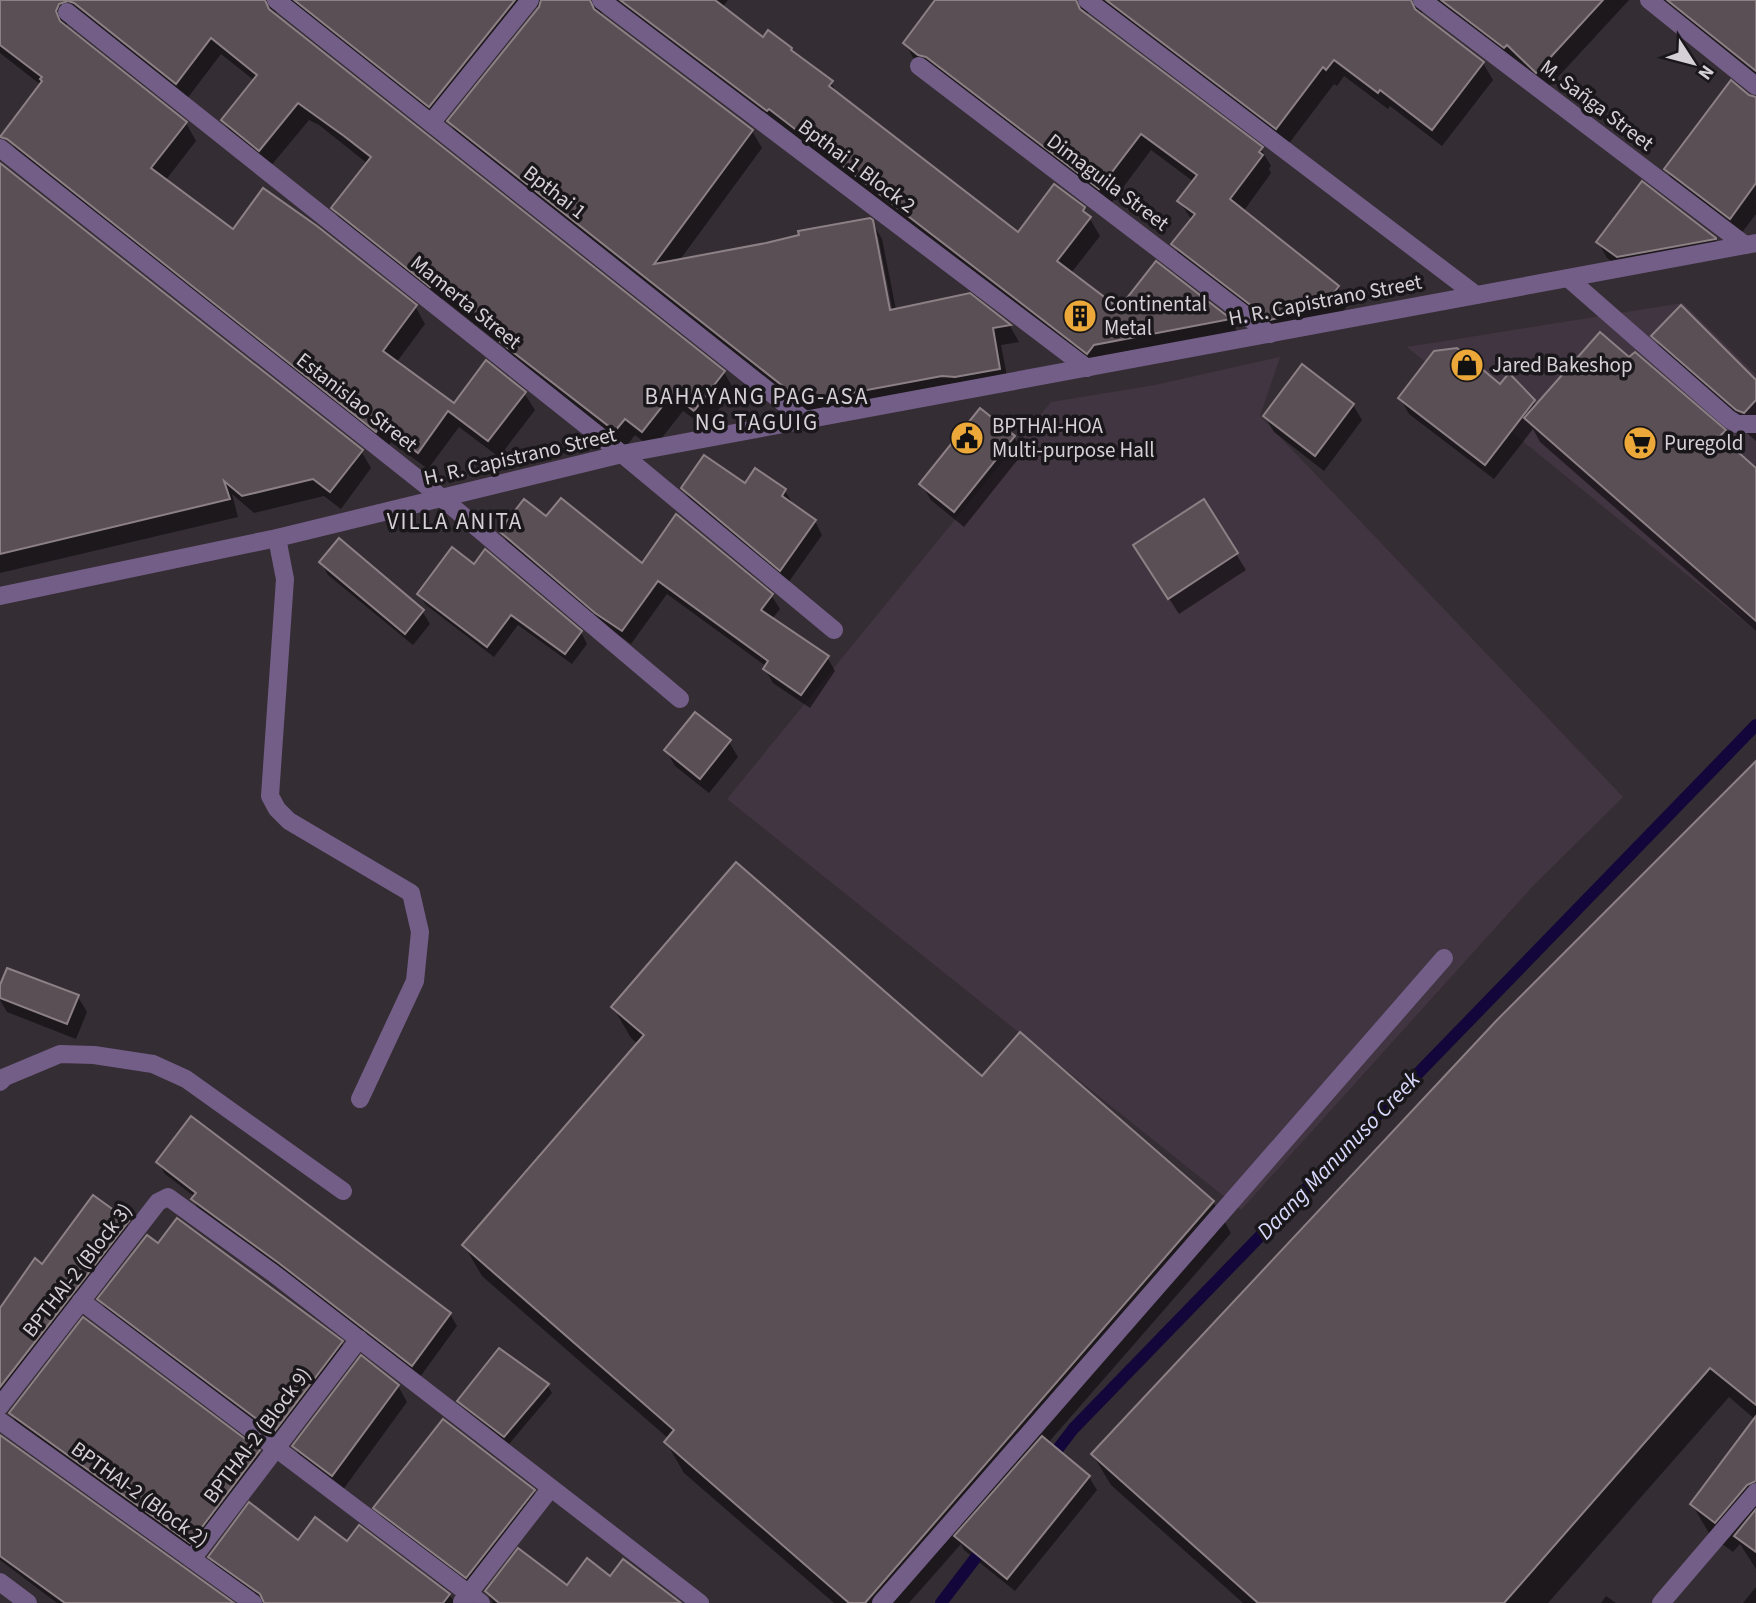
<svg xmlns="http://www.w3.org/2000/svg" width="1756" height="1603" viewBox="0 0 1756 1603" font-family="'Source Sans 3',sans-serif">
  <style>
    .built { fill: #413541 }
    .shadow { fill: #0007; fill-rule: evenodd }
    .lines { fill: none; stroke-linecap: round; stroke-linejoin: round }
    .stream { stroke: #13063a; stroke-width: 12 }
    .building { fill: #5a4f54; stroke: #8c8085; stroke-width: 2 }
    .minor { stroke: #735e88; stroke-width: 18 }
    .labels { text-anchor: middle; stroke-width: 7; stroke-linejoin: round; paint-order: stroke }
    .street-label { font-size: 21px; fill: #d5d0d5; stroke: #1a171a }
    .poi-label { font-size: 21px; fill: #d5d0d5; stroke: #1a171a; text-anchor: start }
    .neighbourhood-label { font-size: 23px; letter-spacing: 2px; fill: #d5d0d5; stroke: #1a171a }
    .water-label { font-size: 23px; font-style: italic; fill: #d7d8fb; stroke: #1a171a }
  </style>
  <rect width="100%" height="100%" fill="#352d34"/>
  <!-- built -->
  <g class="built">
    <polygon points="1683,303 1756,375 1756,631 1407,347"/>
    <polygon points="1280,357 1260,416 1623,797 1533,886 1241,1210 727,799 1051,402 1155,385"/>
  </g>
  <!-- shadow -->
  <g class="shadow">
    <path d="M0,0H728L722,8L764,39L791,49L794,55L831,83L839,96L1018,234L1084,209L1100,236L1071,273L1119,311L1157,264L1230,320L1240,336L1098,370L606,7L600,16L752,131L762,148L679,261L871,221L882,239L896,310L969,295L1010,326L1019,342L1001,345L1009,386L815,419L459,139L449,121L541,7L537,6L531,10L440,123L277,10L275,16L724,372L734,390L705,427L683,411L653,449L635,435L625,448L512,360L505,348L443,299L440,303L343,225L333,208L368,164L319,125L309,120L270,167L233,138L223,120L255,81L221,54L186,100L68,22L66,28L186,123L196,141L165,181L233,232L415,306L425,324L396,363L454,405L524,393L535,410L499,457L459,427L428,469L391,442L387,448L20,157L10,140L41,85L0,53ZM874,236H878L894,318H890Z"/>
    <polygon points="937,0 1629,0 1547,89 1423,10 1421,15 1483,63 1493,80 1442,146 1390,106 1388,109 1344,76 1337,86 1334,84 1287,146 1092,7 1086,16 1261,149 1271,166 1269,169 1271,173 1243,212 1338,287 1348,305 1334,323 1281,337 1183,261 1173,244 1192,220 1179,201 1194,182 1151,150 1110,205 915,61 905,43"/>
    <polygon points="1650,0 1756,0 1756,79"/>
    <polygon points="1755,99 1756,214 1740,235 1676,187 1666,169"/>
    <polygon points="0,165 361,451 371,468 341,509 324,496 254,513 232,494 238,517 0,573"/>
    <polygon points="1715,239 1724,253 1627,273 1607,258 1598,242"/>
    <polygon points="1653,336 1756,382 1756,441 1671,367"/>
    <polygon points="1629,360 1724,432 1738,455 1756,471 1756,631 1540,442 1533,429 1494,479 1409,414 1400,398 1500,386 1533,401 1537,406"/>
    <polygon points="1353,405 1362,420 1324,471 1274,432 1265,416"/>
    <polygon points="1014,437 1023,453 964,527 931,500 921,484"/>
    <polygon points="756,471 785,491 793,504 815,521 822,535 788,583 691,502 683,488 746,485"/>
    <polygon points="1203,501 1246,570 1179,614 1145,561"/>
    <polygon points="546,518 642,565 771,595 780,609 772,619 827,657 835,671 810,708 773,683 765,669 767,667 667,594 631,644 606,626 510,546 501,532"/>
    <polygon points="321,562 422,611 430,624 413,645 328,575"/>
    <polygon points="474,566 581,632 587,644 572,664 518,625 494,657 426,605 419,594"/>
    <polygon points="729,742 738,757 709,793 675,766 666,750"/>
    <polygon points="1756,764 1756,1569 1740,1544 1733,1552 1710,1535 1692,1504 1756,1420 1729,1397 1548,1603 1243,1603 1111,1485 1093,1455"/>
    <polygon points="0,990 78,997 87,1012 76,1039 7,1012 0,1000"/>
    <polygon points="613,1007 982,1078 1213,1202 1231,1233 1048,1443 1089,1477 1097,1490 1015,1591 964,1550 961,1544 909,1603 834,1603 684,1473 666,1442 669,1439 482,1276 464,1245 638,1044 631,1038"/>
    <polygon points="158,1162 450,1314 457,1326 420,1377 200,1212 193,1200 195,1197 165,1174"/>
    <polygon points="127,1223 134,1235 0,1409 0,1311 42,1266"/>
    <polygon points="99,1299 342,1343 350,1357 283,1445 108,1313"/>
    <polygon points="84,1319 259,1452 267,1467 199,1557 19,1428 11,1413"/>
    <polygon points="398,1386 407,1402 342,1491 303,1462 294,1446"/>
    <polygon points="548,1386 552,1393 509,1444 464,1408 459,1401"/>
    <polygon points="0,1437 231,1603 57,1603 0,1560"/>
    <polygon points="534,1491 542,1505 475,1590 384,1521 376,1508"/>
    <polygon points="360,1528 451,1597 455,1603 262,1603 217,1569 210,1557 298,1542 347,1544"/>
    <polygon points="610,1578 678,1603 493,1603 487,1592 567,1588"/>
    <polygon points="1756,1587 1756,1603 1743,1603"/>
    <polygon points="1606,1596 1616,1603 1601,1603"/>
  </g>
  <g class="lines">
    <!-- stream -->
    <g class="stream">
      <polyline points="1048,1462 1073,1429 1756,725"/>
      <polyline points="941,1603 987,1543"/>
    </g>
  </g>
  <!-- building -->
  <g class="building">
    <polygon points="0,0 265,0 269,9 725,371 694,411 672,394 642,432 625,419 615,431 500,342 503,338 433,283 430,287 331,208 371,157 344,136 298,103 259,151 221,120 257,75 211,38 176,84 74,3 68,1 59,4 56,11 60,21 187,122 151,168 233,229 263,188 317,226 417,305 383,351 454,403 486,360 526,392 488,441 448,411 418,453 380,426 376,432 7,139 0,137 42,81 40,79 42,77 0,45"/>
    <polygon points="294,0 515,0 429,107"/>
    <polygon points="541,0 590,0 594,9 753,130 654,264 766,243 799,235 798,231 870,218 873,220 890,310 970,293 1011,325 993,328 1000,369 955,377 942,376 803,402 447,121 539,7"/>
    <polygon points="620,0 715,0 763,37 768,30 792,48 791,50 833,81 829,86 1018,232 1054,184 1085,207 1083,211 1091,217 1057,261 1119,308 1156,261 1231,319 1094,345 1087,354 769,109 767,111"/>
    <polygon points="935,0 1076,0 1080,9 1263,147 1259,152 1263,155 1230,199 1339,286 1324,306 1270,320 1171,244 1195,214 1177,201 1197,175 1141,134 1099,189 926,57 918,55 903,43"/>
    <polygon points="1106,0 1411,0 1415,9 1484,62 1432,130 1380,90 1378,93 1334,60 1326,70 1323,67 1276,129"/>
    <polygon points="1441,0 1603,0 1536,73 1507,45 1504,48"/>
    <polygon points="1667,0 1756,0 1756,71"/>
    <polygon points="1731,80 1749,95 1756,97 1756,183 1730,219 1664,169"/>
    <polygon points="0,163 363,450 330,492 313,479 242,496 224,481 230,499 0,554"/>
    <polygon points="1642,181 1716,238 1716,239 1617,257 1596,242"/>
    <polygon points="1681,305 1756,380 1756,400 1744,413 1736,410 1651,336"/>
    <polygon points="1600,332 1629,357 1635,352 1726,430 1720,436 1756,468 1756,621 1524,418"/>
    <polygon points="1457,348 1500,384 1509,373 1535,400 1485,465 1398,398 1434,351"/>
    <polygon points="1302,364 1354,404 1315,456 1263,416"/>
    <polygon points="980,408 1015,436 954,512 919,484"/>
    <polygon points="704,455 745,483 755,468 786,489 782,496 816,520 780,571 681,488"/>
    <polygon points="561,498 642,563 676,514 773,594 761,610 829,656 801,695 763,669 768,661 658,581 622,631 595,613 499,531 524,499 546,516"/>
    <polygon points="1204,499 1238,553 1168,599 1133,545"/>
    <polygon points="339,538 424,610 405,634 319,562"/>
    <polygon points="452,547 474,564 485,549 582,631 565,654 511,615 487,647 417,594"/>
    <polygon points="695,712 731,740 700,779 664,750"/>
    <polygon points="1756,761 1756,1405 1710,1368 1504,1603 1258,1603 1091,1454 1497,1020"/>
    <polygon points="736,862 982,1076 1020,1032 1214,1201 865,1603 849,1603 664,1442 674,1430 462,1245 644,1035 611,1007"/>
    <polygon points="7,968 79,995 67,1024 0,998 0,985"/>
    <polygon points="191,1116 451,1313 412,1366 280,1264 191,1199 196,1193 156,1162"/>
    <polygon points="93,1195 129,1221 0,1387 0,1308 35,1258 42,1264"/>
    <polygon points="177,1218 343,1341 274,1432 97,1299 147,1235 158,1243"/>
    <polygon points="83,1317 260,1450 190,1543 9,1413"/>
    <polygon points="499,1348 549,1384 504,1437 457,1401"/>
    <polygon points="361,1355 399,1385 332,1476 292,1446"/>
    <polygon points="1756,1416 1756,1481 1747,1485 1715,1523 1690,1504"/>
    <polygon points="443,1419 535,1490 466,1578 373,1508"/>
    <polygon points="0,1435 234,1603 65,1603 0,1556"/>
    <polygon points="1042,1436 1090,1476 1007,1579 954,1536"/>
    <polygon points="249,1502 298,1540 315,1517 347,1541 359,1525 450,1594 443,1603 264,1603 260,1594 208,1557"/>
    <polygon points="1756,1509 1756,1552 1734,1536"/>
    <polygon points="518,1548 567,1585 587,1558 610,1576 623,1559 681,1603 499,1603 485,1591"/>
  </g>
  <g class="lines">
    <!-- minor -->
    <g class="minor">
      <polyline points="276,0 805,420"/>
      <polyline points="601,0 1087,368"/>
      <polyline points="1087,0 1476,295"/>
      <polyline points="1422,0 1745,245"/>
      <polyline points="1649,0 1756,86"/>
      <polyline points="67,12 622,454 834,630"/>
      <polyline points="919,66 1270,334"/>
      <polyline points="431,123 530,0"/>
      <polyline points="0,148 442,498 680,699"/>
      <polyline points="1568,278 1729,419 1737,424 1756,424"/>
      <polyline points="277,538 285,579 270,796 277,809 289,821 411,893 420,932 415,981 360,1099"/>
      <polyline points="0,596 277,538 622,454 1756,243"/>
      <polyline points="0,1082 5,1077 60,1054 94,1055 153,1064 186,1079 343,1191"/>
      <polyline points="81,1301 481,1603"/>
      <polyline points="0,1406 158,1202 168,1197 273,1273 700,1603"/>
      <polyline points="0,1421 253,1603"/>
      <polyline points="192,1559 359,1339"/>
      <polyline points="0,1582 28,1603"/>
      <polyline points="462,1602 550,1489"/>
      <polyline points="881,1603 1444,958"/>
      <polyline points="1661,1603 1756,1492"/>
    </g>
  </g>
  <!-- icons -->
  <defs>
    <symbol id="building-disc" viewBox="-11 -11 22 22"><circle r="9.5" fill="#eca93a" stroke="#1a171a"/><path d="M-4-6H4V6H1V3H-1V6H-4ZM-2.5-4.3h1.7v1.8h-1.7ZM.8-4.3h1.7v1.8H.8ZM-2.5-1h1.7V.8h-1.7ZM.8-1h1.7V.8H.8Z" fill="#111"/></symbol>
    <symbol id="shop-disc" viewBox="-11 -11 22 22"><circle r="9.5" fill="#eca93a" stroke="#1a171a"/><path d="M-5-2.5h2.3a2.7 3.5 0 0 1 5.4 0H5L5.5 6h-11ZM-1.5-2.5h3a1.5 2.3 0 0 0-3 0Z" fill="#111"/></symbol>
    <symbol id="civic-disc" viewBox="-11 -11 22 22"><circle r="9.5" fill="#eca93a" stroke="#1a171a"/><path d="M-.6-6.5H3V-4.5H.6V-3L4-1V1h2V6H-6V1h2V-1L-.6-3ZM-1.2 2.5V6h2.4V2.5Z" fill="#111"/></symbol>
    <symbol id="supermarket-disc" viewBox="-11 -11 22 22"><circle r="9.5" fill="#eca93a" stroke="#1a171a"/><path d="M-6-5.5h2.5l.6 2H6L4.5 2H-2.5L-4.4-4H-6ZM-1.5 3.2a1.3 1.3 0 1 0 .1 0ZM3 3.2a1.3 1.3 0 1 0 .1 0Z" fill="#111"/></symbol>
  </defs>
  <g fill-rule="evenodd">
    <use href="#building-disc" x="1061" y="297" width="38" height="38"/>
    <use href="#shop-disc" x="1448" y="346" width="38" height="38"/>
    <use href="#civic-disc" x="948" y="419" width="38" height="38"/>
    <use href="#supermarket-disc" x="1621" y="424" width="38" height="38"/>
  </g>
  <g class="labels">
    <!-- street labels -->
    <g class="street-label">
      <text transform="translate(1597 105) rotate(37)" y="7">M. Sañga Street</text>
      <text transform="translate(857 166) rotate(37)" y="7">Bpthai 1 Block 2</text>
      <text transform="translate(1108 182) rotate(37)" y="7">Dimaguila Street</text>
      <text transform="translate(555 192) rotate(38)" y="7">Bpthai 1</text>
      <text transform="translate(1325 300) rotate(-11)" y="7">H. R. Capistrano Street</text>
      <text transform="translate(466 302) rotate(39)" y="7">Mamerta Street</text>
      <text transform="translate(357 402) rotate(38)" y="7">Estanislao Street</text>
      <text transform="translate(520 456) rotate(-13)" y="7">H. R. Capistrano Street</text>
      <text transform="translate(77 1270) rotate(-52)" y="7">BPTHAI-2 (Block 3)</text>
      <text transform="translate(257 1435) rotate(-53)" y="7">BPTHAI-2 (Block 9)</text>
      <text transform="translate(140 1494) rotate(36)" y="7">BPTHAI-2 (Block 2)</text>
    </g>
    <!-- poi labels -->
    <g class="poi-label">
      <text x="1104" y="311">Continental<tspan x="1104" dy="24">Metal</tspan></text>
      <text x="1492" y="372">Jared Bakeshop</text>
      <text x="992" y="433">BPTHAI-HOA<tspan x="992" dy="24">Multi-purpose Hall</tspan></text>
      <text x="1664" y="450">Puregold</text>
    </g>
    <!-- neighbourhood labels -->
    <g class="neighbourhood-label">
      <text x="757" y="404">BAHAYANG PAG-ASA<tspan x="757" dy="26">NG TAGUIG</tspan></text>
      <text x="455" y="529">VILLA ANITA</text>
    </g>
    <!-- water labels -->
    <g class="water-label">
      <text transform="translate(1338 1155) rotate(-46)" y="8">Daang Manunuso Creek</text>
    </g>
  </g>
  <!-- north arrow -->
  <g transform="translate(1693 63) rotate(126)" stroke="#1a171a" stroke-width="5" paint-order="stroke">
  <path d="M0-5L12 26L0 18L-12 26Z" fill="#d5d0d5"/>
  <text y="-10" font-size="19" font-weight="bold" text-anchor="middle" fill="#d5d0d5">N</text>
  </g>
</svg>
